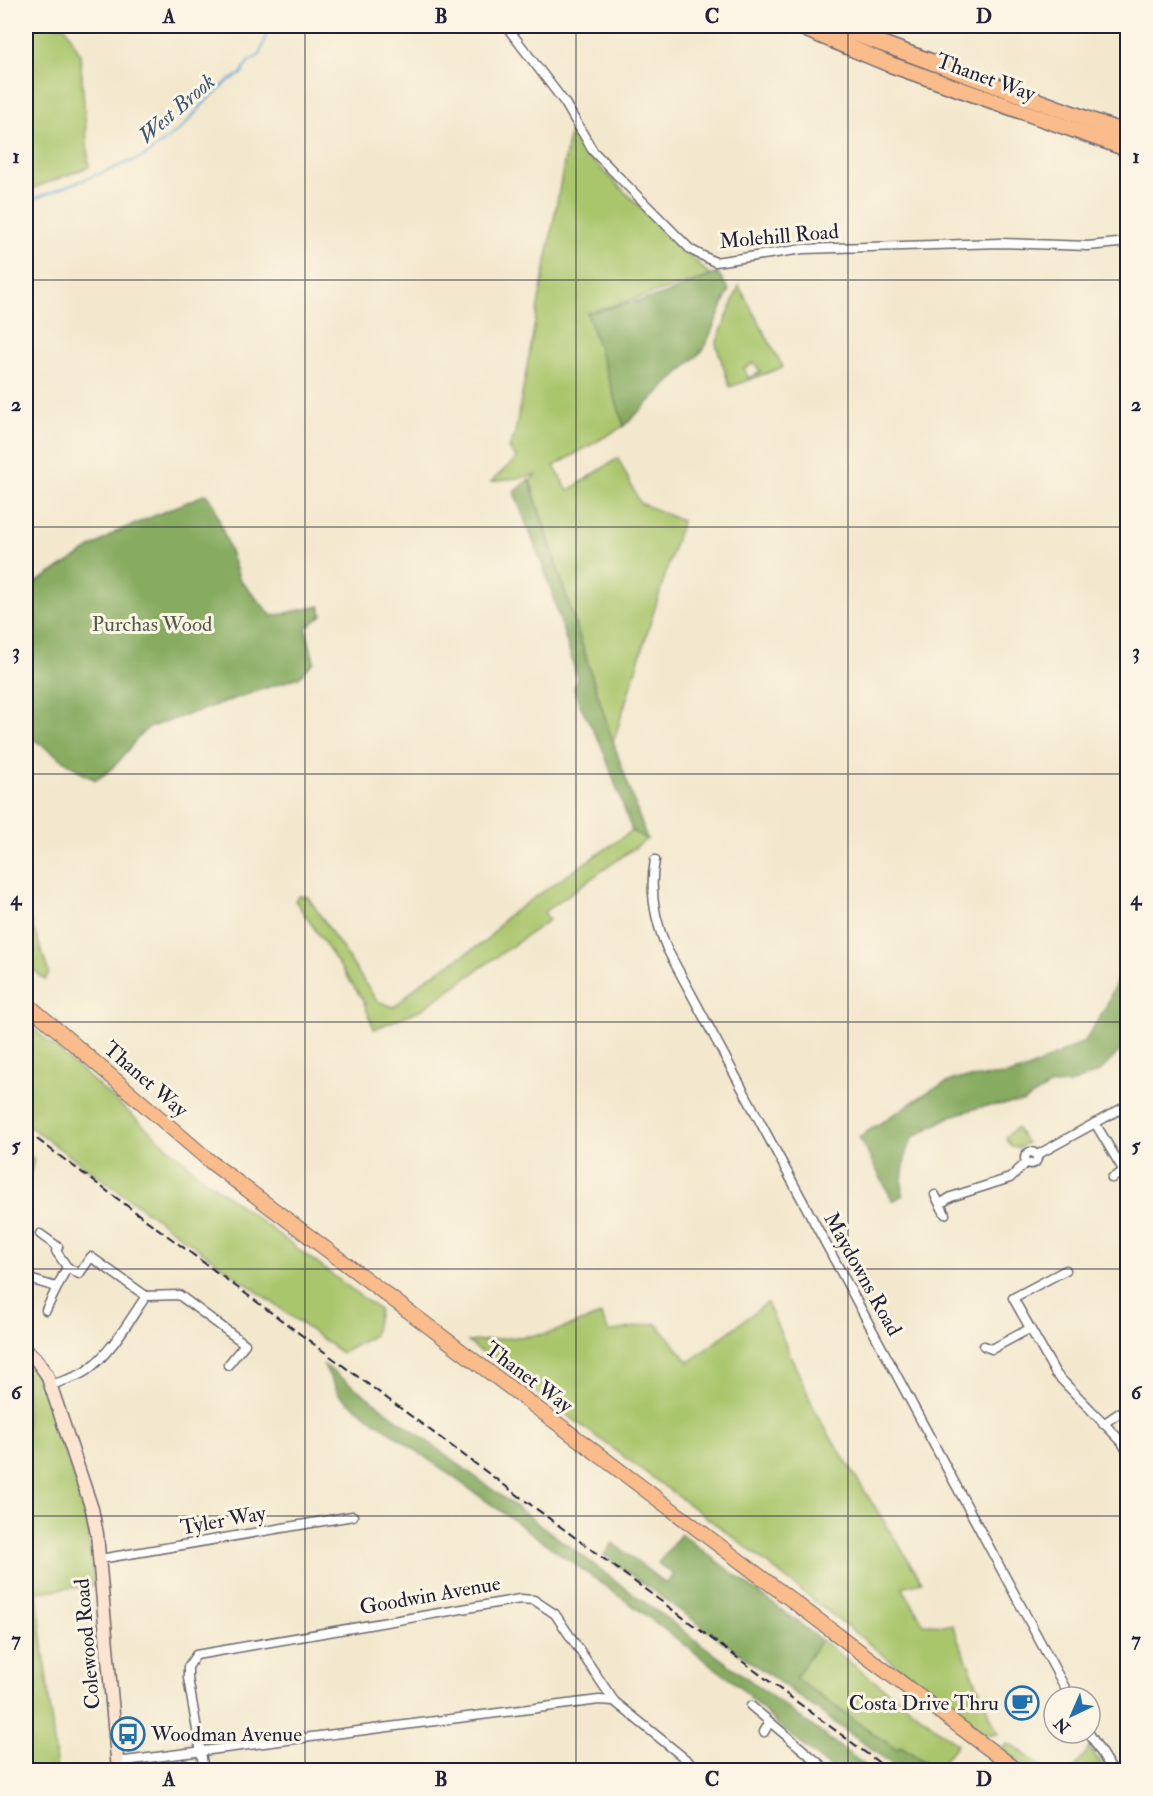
<svg xmlns="http://www.w3.org/2000/svg" width="1153" height="1796" viewBox="0 0 1153 1796" font-family="'IM FELL Double Pica',serif">
  <style>
    .green { fill: #aac66d; stroke: #667454; stroke-width: 1.5; fill-rule: evenodd }
    .forest { fill: #87ab60; stroke: #54664e; stroke-width: 1.5 }
    .lines { fill: none; stroke-linecap: round; stroke-linejoin: round }
    .stream { stroke: #5da5d4; stroke-width: 2 }
    .street-casing { stroke: #6b676e; stroke-width: 11 }
    .secondary-casing { stroke: #6b676e; stroke-width: 15 }
    .primary-casing { stroke: #6b676e; stroke-width: 16 }
    .highway-casing { stroke: #6b676e; stroke-width: 18 }
    .street { stroke: #fff; stroke-width: 8 }
    .secondary { stroke: #fde4d1; stroke-width: 12 }
    .primary { stroke: #fabc8b; stroke-width: 14 }
    .highway { stroke: #fabc8b; stroke-width: 15 }
    .rail { stroke: #22223b; stroke-width: 2; stroke-dasharray: 9 4.5; stroke-linecap: butt }
    .grid { fill: none; stroke: #22223b; stroke-width: 1.5; stroke-opacity: 0.55 }
    .labels { text-anchor: middle; stroke-width: 6; stroke-linejoin: round; paint-order: stroke }
    .street-label { font-size: 21px; fill: #22223b; stroke: #fcf5e5 }
    .park-label { font-size: 21px; fill: #525b4c; stroke: #fcf5e5 }
    .poi-label { font-size: 21px; fill: #22223b; stroke: #fcf5e5; text-anchor: end }
    .water-label { font-size: 22px; font-style: italic; fill: #3a5678; stroke: #fcf5e5 }
    .neatline { fill: none; stroke: #22223b; stroke-width: 2 }
    .grid-label { font-size: 20px; text-anchor: middle; font-weight: bold; fill: #22223b }
  </style>
  <rect width="100%" height="100%" fill="#fcf5e5"/>
  <filter id="ink" filterUnits="userSpaceOnUse"><feTurbulence type="fractalNoise" baseFrequency=".0167" numOctaves="2"/><feDisplacementMap in="SourceGraphic" scale="12" xChannelSelector="R" yChannelSelector="G"/><feConvolveMatrix kernelMatrix="1 2 1 2 8 2 1 2 1" color-interpolation-filters="sRGB"/></filter>
  <filter id="wash" filterUnits="userSpaceOnUse"><feTurbulence type="fractalNoise" baseFrequency=".008" numOctaves="4" result="noise"/><feDisplacementMap in="SourceGraphic" scale="24" xChannelSelector="R" yChannelSelector="G"/><feGaussianBlur stdDeviation="1.35" result="paint"/><feColorMatrix in="noise" values="0 0 0 0 0 0 0 0 0 0 0 0 0 0 0 0 0 1.4 0 .05"/><feComposite in="paint" operator="in"/></filter>
  <g filter="url(#wash)">
    <rect width="100%" height="100%" fill="#f3e8cd"/>
    <!-- green -->
    <g class="green">
      <polygon points="26,26 65,26 80,54 89,167 26,191"/>
      <polygon points="571,125 587,155 711,276 588,313 624,426 554,466 568,491 618,458 640,503 682,521 613,743 530,480 537,475 491,482 517,458 509,449 515,433"/>
      <path d="M739,286L783,367L730,387L716,344ZM754,363L761,372L748,378L744,368Z"/>
      <polygon points="632,831 647,839 544,912 549,920 422,1009 374,1029 363,1000 295,900 299,896 308,897 377,1001 394,1007 424,980 486,941 506,917"/>
      <polygon points="26,906 49,973 45,980 26,962"/>
      <polygon points="26,1022 201,1176 379,1310 374,1335 342,1353 26,1124"/>
      <polygon points="1016,1128 1027,1143 1019,1148 1012,1147 1006,1140 1007,1136"/>
      <polygon points="26,1153 34,1159 26,1191"/>
      <polygon points="767,1303 818,1417 922,1582 902,1587 924,1624 952,1625 998,1734 984,1734 733,1537 468,1342 547,1334 601,1315 609,1332 656,1323 689,1362"/>
      <polygon points="26,1358 37,1371 45,1390 82,1503 88,1529 94,1585 37,1592 57,1770 26,1770"/>
      <polygon points="821,1640 957,1744 937,1770 902,1747 897,1750 795,1678"/>
      <polygon points="1008,1744 1016,1747 1044,1770 1032,1770 1006,1752 1003,1747"/>
      <polygon points="1089,1748 1107,1770 1074,1770"/>
    </g>
    <!-- forest -->
    <g class="forest">
      <polygon points="718,273 729,290 704,349 624,426 587,313 663,295"/>
      <polygon points="529,479 609,730 647,839 632,831 602,747 578,701 574,689 577,677 547,577 514,492"/>
      <path d="M206,494L214,505L240,580L272,616L320,606L322,615L306,628L314,662L299,677L148,728C126,747 124,763 96,780L85,775L26,734V589L116,532Z"/>
      <polygon points="1127,955 1128,1040 1123,1048 1099,1072 1069,1084 1051,1085 1023,1102 981,1107 951,1116 913,1137 906,1152 902,1180 903,1195 893,1201 859,1137 931,1090 955,1079 1006,1075 1028,1069 1085,1041 1106,1007"/>
      <polygon points="323,1364 871,1770 833,1770 778,1725 739,1686 640,1611 340,1396"/>
      <polygon points="681,1534 821,1640 795,1678 897,1750 901,1746 934,1770 900,1770 604,1555 613,1543 666,1584 674,1575 658,1563"/>
    </g>
    <g class="lines">
      <!-- stream -->
      <polyline class="stream" points="26,202 145,156 183,127 204,103 228,81 241,74 248,62 260,55 268,29 287,26"/>
    </g>
  </g>
  <g filter="url(#ink)">
    <g class="lines">
      <defs>
        <g id="street">
          <polyline points="506,26 565,103 593,151 691,250 715,262 803,249 1000,243 1088,246 1128,242"/>
          <path d="M655,860C649,891 655,921 667,949L1070,1697"/>
          <polyline points="1095,1123 1128,1178"/>
          <circle cx="1031" cy="1158" r="6"/>
          <polyline points="1037,1155 1128,1105"/>
          <polyline points="1112,1178 1123,1172"/>
          <polyline points="935,1195 945,1214"/>
          <polyline points="940,1204 951,1197 1010,1178 1027,1162"/>
          <polyline points="40,1234 58,1247 56,1251 67,1267"/>
          <polyline points="1066,1270 1013,1298 1056,1374 1122,1442 1128,1453"/>
          <polyline points="26,1278 56,1287"/>
          <polyline points="46,1310 67,1267 79,1274 91,1257 146,1296 179,1295 245,1344 228,1365"/>
          <polyline points="984,1346 992,1349 1029,1329"/>
          <path d="M51,1385C62,1381 76,1378 86,1371C111,1353 129,1321 146,1296"/>
          <polyline points="1103,1424 1128,1407"/>
          <polyline points="100,1559 353,1516"/>
          <polyline points="751,1706 827,1770"/>
          <polyline points="764,1732 769,1723"/>
          <polyline points="1089,1733 1112,1770"/>
          <polyline points="117,1762 599,1700 614,1701"/>
          <polyline points="204,1770 188,1678 188,1667 196,1655 520,1599 534,1600 555,1614 614,1701 699,1770"/>
        </g>
        <polyline id="secondary" points="26,1351 35,1358 47,1375 92,1509 97,1534 118,1770"/>
        <polyline id="primary" points="26,1003 212,1163 1017,1770"/>
        <g id="highway">
          <polyline points="798,26 889,64 1128,149"/>
          <polyline points="834,26 1128,134"/>
        </g>
      </defs>
      <!-- street casing -->
      <use href="#street" class="street-casing"/>
      <!-- secondary casing -->
      <use href="#secondary" class="secondary-casing"/>
      <!-- primary casing -->
      <use href="#primary" class="primary-casing"/>
      <!-- highway casing -->
      <use href="#highway" class="highway-casing"/>
      <!-- street -->
      <use href="#street" class="street"/>
      <!-- secondary -->
      <use href="#secondary" class="secondary"/>
      <!-- primary -->
      <use href="#primary" class="primary"/>
      <!-- highway -->
      <use href="#highway" class="highway"/>
      <!-- rail -->
      <polyline class="rail" points="26,1131 889,1770"/>
    </g>
  </g>
  <!-- grid -->
  <path class="grid" d="M305,26V1770M576,26V1770M848,26V1770M26,280H1128M26,527H1128M26,774H1128M26,1022H1128M26,1269H1128M26,1516H1128"/>
  <!-- icons -->
  <defs>
    <symbol id="cafe-ring" viewBox="-11 -11 22 22"><circle r="9.5" fill="#fcf5e5" stroke="#1f6fb2" stroke-width="1.5"/><path d="M-5.5-4.5H6V0H3Q3 3.5 0 3.5H-2.5Q-5.5 3.5-5.5 0ZM3-3.2v2h1.7v-2ZM-6 4.5H4V6H-6Z" fill="#1f6fb2"/></symbol>
    <symbol id="bus-ring" viewBox="-11 -11 22 22"><circle r="9.5" fill="#fcf5e5" stroke="#1f6fb2" stroke-width="1.5"/><path d="M-5-6H5V4H4V6H2V4H-2V6H-4V4H-5ZM-3.5-4V0h7V-4ZM-3.5 1.2v1.5H-2V1.2ZM2 1.2v1.5H3.5V1.2Z" fill="#1f6fb2"/></symbol>
  </defs>
  <g fill-rule="evenodd">
    <use href="#cafe-ring" x="1003" y="1684" width="38" height="38"/>
    <use href="#bus-ring" x="109" y="1715" width="38" height="38"/>
  </g>
  <g class="labels">
    <!-- street labels -->
    <g class="street-label">
      <text transform="translate(986 77) rotate(20)" y="7">Thanet Way</text>
      <text transform="translate(779 236) rotate(-5)" y="7">Molehill Road</text>
      <text transform="translate(146 1079) rotate(41)" y="7">Thanet Way</text>
      <text transform="translate(863 1274) rotate(61)" y="7">Maydowns Road</text>
      <text transform="translate(529 1377) rotate(37)" y="7">Thanet Way</text>
      <text transform="translate(223 1520) rotate(-10)" y="7">Tyler Way</text>
      <text transform="translate(430 1595) rotate(-10)" y="7">Goodwin Avenue</text>
      <text transform="translate(87 1644) rotate(-95)" y="7">Colewood Road</text>
    </g>
    <!-- park labels -->
    <g class="park-label">
      <text x="152" y="631">Purchas Wood</text>
    </g>
    <!-- poi labels -->
    <g class="poi-label">
      <text x="999" y="1710">Costa Drive Thru</text>
      <text x="151" y="1741" text-anchor="start">Woodman Avenue</text>
    </g>
    <!-- water labels -->
    <g class="water-label">
      <text transform="translate(176 108) rotate(-41)" y="8">West Brook</text>
    </g>
  </g>
  <!-- margin -->
  <rect width="1153" height="1796" fill="none" stroke="#fcf5e5" stroke-width="66"/>
  <!-- north arrow -->
  <g transform="translate(1072 1715) rotate(224)"><circle r="28" fill="#fcf5e5" stroke="#a5a1a1" stroke-width="1.5"/>
  <path d="M0-4.5L10 22L0 15L-10 22Z" fill="#1f6fb2"/>
  <text y="-9" font-size="16" font-weight="bold" text-anchor="middle" fill="#22223b">N</text>
  </g>
  <rect x="33" y="33" width="1087" height="1730" class="neatline"/>
  <g class="grid-label">
    <text x="169" y="23">A</text>
    <text x="441" y="23">B</text>
    <text x="712" y="23">C</text>
    <text x="984" y="23">D</text>
    <text x="16" y="163">1</text>
    <text x="1136" y="163">1</text>
    <text x="16" y="411">2</text>
    <text x="1136" y="411">2</text>
    <text x="16" y="658">3</text>
    <text x="1136" y="658">3</text>
    <text x="16" y="905">4</text>
    <text x="1136" y="905">4</text>
    <text x="16" y="1152">5</text>
    <text x="1136" y="1152">5</text>
    <text x="16" y="1399">6</text>
    <text x="1136" y="1399">6</text>
    <text x="16" y="1646">7</text>
    <text x="1136" y="1646">7</text>
    <text x="169" y="1786">A</text>
    <text x="441" y="1786">B</text>
    <text x="712" y="1786">C</text>
    <text x="984" y="1786">D</text>
  </g>
</svg>
